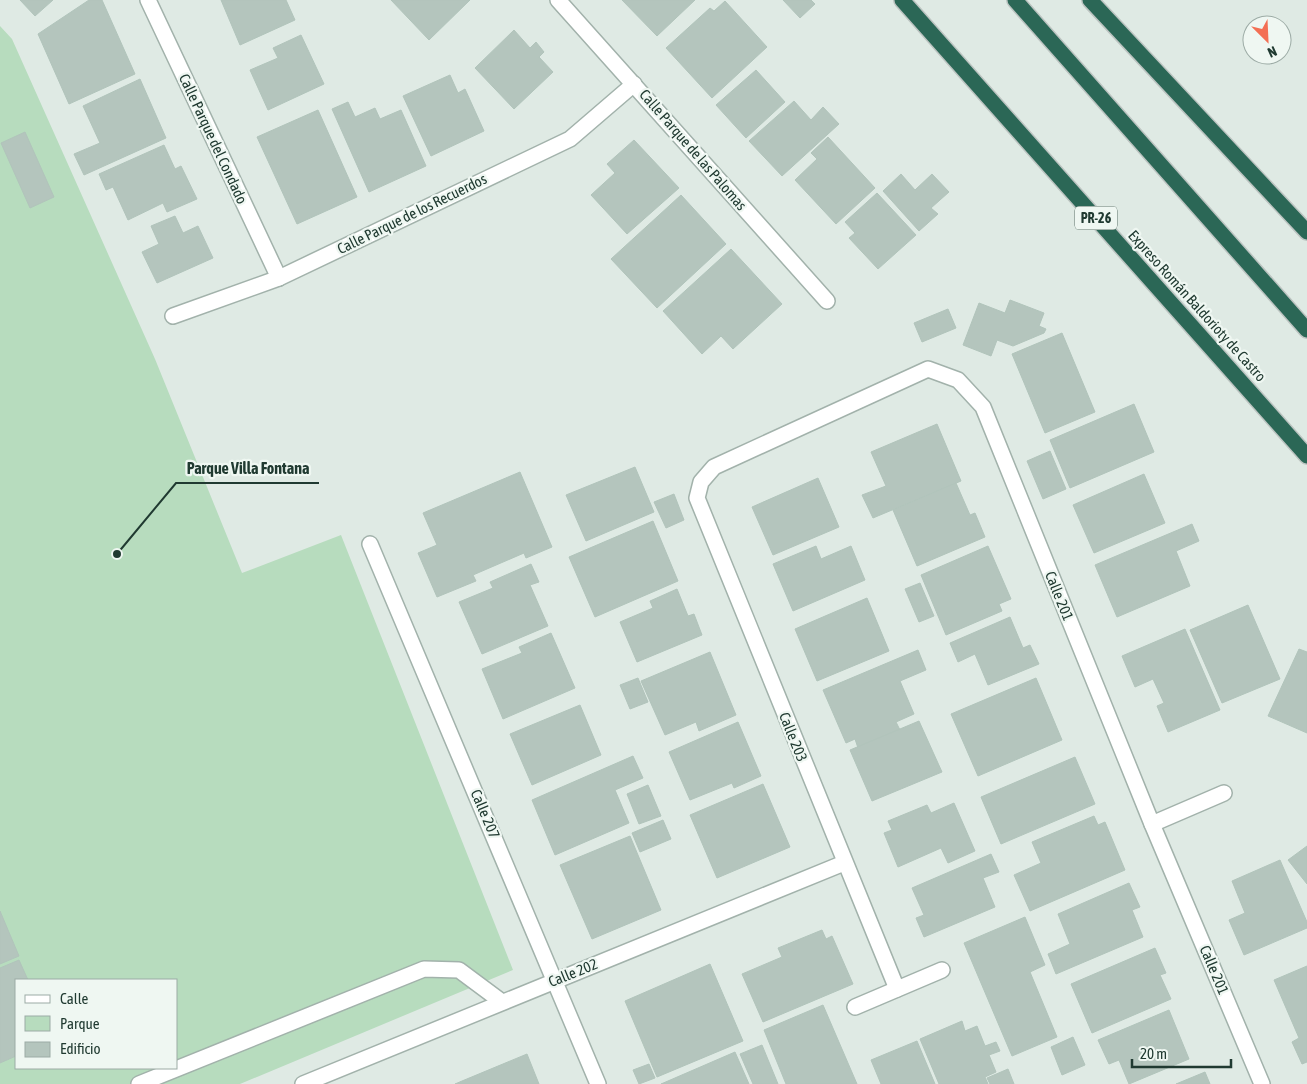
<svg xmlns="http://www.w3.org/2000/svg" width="1307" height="1084" viewBox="0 0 1307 1084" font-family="'Asap Condensed',sans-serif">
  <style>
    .green { fill: #b7dcbe; fill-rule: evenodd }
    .building { fill: #b4c5bd; stroke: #b1c4bb }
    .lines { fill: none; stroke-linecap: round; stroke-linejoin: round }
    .lane-casing { stroke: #a2b2ab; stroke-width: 18 }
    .street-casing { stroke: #a2b2ab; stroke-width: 18 }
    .highway-casing { stroke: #bcc4c1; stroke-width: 18 }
    .lane { stroke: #fff; stroke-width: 15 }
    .street { stroke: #fff; stroke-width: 15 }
    .highway { stroke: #2b6756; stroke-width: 15 }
    .labels { text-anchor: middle; stroke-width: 4.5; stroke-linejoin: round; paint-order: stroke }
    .shield { fill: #eff7f2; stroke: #5e736b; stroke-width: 1 }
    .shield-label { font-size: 14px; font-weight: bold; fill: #203a31 }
    .street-label { font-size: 15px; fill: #203a31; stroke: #eff7f2 }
    .leader { fill: none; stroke: #203a31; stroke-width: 2 }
    .callout-dot { fill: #203a31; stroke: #eff7f2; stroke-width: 2 }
    .callout-label { font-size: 16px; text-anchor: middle; font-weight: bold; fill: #203a31; stroke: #eff7f2; stroke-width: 4.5; stroke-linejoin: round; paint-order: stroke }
  </style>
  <rect width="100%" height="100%" fill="#dfeae4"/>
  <!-- green -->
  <path class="green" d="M0,26L12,39L155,359L242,573L341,535L513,970L240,1084H0ZM16,980H176V1068H16Z"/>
  <!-- building -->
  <g class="building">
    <polygon points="20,0 53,0 35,16"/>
    <polygon points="89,0 102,0 135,74 69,104 38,34"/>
    <polygon points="221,0 286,0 295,20 240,45"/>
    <polygon points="391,0 470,0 429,40"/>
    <polygon points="622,0 695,0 657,36"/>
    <polygon points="783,0 811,0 815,4 800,18"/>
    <polygon points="725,1 767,47 712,98 666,48 710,8 714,11"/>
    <polygon points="514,30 530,48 536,42 544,52 539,57 553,72 514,109 475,68"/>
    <polygon points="301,35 324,84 268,110 250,70 278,58 273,48"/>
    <polygon points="756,70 785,102 746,138 716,105"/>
    <polygon points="450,75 458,93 465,89 484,131 431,156 403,96"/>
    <polygon points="140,79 166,138 84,175 74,154 100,143 83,106"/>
    <polygon points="794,101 811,120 823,107 839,124 782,176 749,141"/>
    <polygon points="348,102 355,117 375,108 380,119 401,110 426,166 369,192 332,109"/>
    <polygon points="318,110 357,197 297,224 257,137"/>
    <polygon points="25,132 54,197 30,208 1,143"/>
    <polygon points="828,137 875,188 836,224 795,180 817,159 811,153"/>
    <polygon points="634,140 679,188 627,234 591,195 615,173 607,164"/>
    <polygon points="164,145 175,169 181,166 197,199 167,212 163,203 128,220 113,187 106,190 99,174"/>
    <polygon points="901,174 915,190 932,174 949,192 931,208 938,214 919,231 883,191"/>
    <polygon points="877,193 916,235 878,269 849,238 855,233 845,222"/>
    <polygon points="681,195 726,244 657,308 611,259"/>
    <polygon points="175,216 183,233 198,226 213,258 157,283 142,252 159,244 151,226"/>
    <polygon points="731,249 782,304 733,349 721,336 702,354 663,311"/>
    <polygon points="1010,300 1044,313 1039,326 1046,329 1044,333 1013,346 997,340 991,356 963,345 979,303 1005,313"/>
    <polygon points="948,309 956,328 922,342 914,323"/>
    <polygon points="1062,333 1095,412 1045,433 1012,354"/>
    <polygon points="1134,404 1154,452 1070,488 1050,440"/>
    <polygon points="937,424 961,481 873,518 862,495 886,486 871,452"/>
    <polygon points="1050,451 1066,489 1043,499 1027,461"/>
    <polygon points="635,467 654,512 586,541 566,495"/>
    <polygon points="520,472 552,547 526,558 524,553 473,575 476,581 437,597 418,553 437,545 423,513"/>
    <polygon points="1144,474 1165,523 1094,553 1073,505"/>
    <polygon points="818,478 839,527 773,555 752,507"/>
    <polygon points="956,483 970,515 975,513 985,537 917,566 893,510"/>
    <polygon points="674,494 684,520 666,528 654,502"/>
    <polygon points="653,521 678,581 595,617 569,557"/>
    <polygon points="1192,524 1199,541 1176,551 1190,586 1117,617 1095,565"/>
    <polygon points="816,546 821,559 851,546 865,580 793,611 773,564"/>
    <polygon points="988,546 1011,599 999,604 1002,611 946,635 921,575"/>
    <polygon points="531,564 539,582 530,585 548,626 482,654 459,602 493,588 490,582"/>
    <polygon points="920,583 934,616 919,622 905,589"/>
    <polygon points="677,589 688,616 694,614 702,635 637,662 620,622 653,608 650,601"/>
    <polygon points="867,598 889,651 817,681 795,629"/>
    <polygon points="1248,605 1280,679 1222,703 1190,630"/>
    <polygon points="1010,617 1023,648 1030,645 1039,664 988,685 975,654 958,662 950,643"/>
    <polygon points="1185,629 1220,710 1168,732 1157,706 1164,703 1153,679 1135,687 1122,656"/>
    <polygon points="551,633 575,688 503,719 482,669 522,653 519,647"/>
    <polygon points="1299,649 1307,652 1307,733 1268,716"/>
    <polygon points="918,650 926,670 900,681 914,714 896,722 900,730 858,748 855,739 846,743 823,690"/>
    <polygon points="710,652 736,715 699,731 696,722 665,735 641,681"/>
    <polygon points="638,678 648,702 630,709 620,685"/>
    <polygon points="1036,678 1062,740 978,776 951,714"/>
    <polygon points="580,705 601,755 532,785 510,734"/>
    <polygon points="919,721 942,772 872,801 850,750"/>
    <polygon points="738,722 761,776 734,788 732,783 690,800 669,752"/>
    <polygon points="633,756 643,778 615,790 629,823 555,855 532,800"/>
    <polygon points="1075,757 1095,804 1001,844 981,797"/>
    <polygon points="763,784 790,847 717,878 690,815"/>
    <polygon points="648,785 661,816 639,824 627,794"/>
    <polygon points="954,803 975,851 948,863 941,848 898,867 884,833 892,830 888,821 927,805 931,813"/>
    <polygon points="1094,816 1098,825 1105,822 1125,870 1030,911 1014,875 1041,863 1032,842"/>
    <polygon points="663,820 671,839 640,852 632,833"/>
    <polygon points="630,836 661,910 592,939 560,865"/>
    <polygon points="1307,846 1307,884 1288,860"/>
    <polygon points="991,854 999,872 983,878 995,907 924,937 916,918 924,915 912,888"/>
    <polygon points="1280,860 1307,922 1307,928 1244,955 1229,920 1245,913 1232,881"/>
    <polygon points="1129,883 1140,907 1132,910 1143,937 1056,974 1048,954 1070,944 1058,914"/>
    <polygon points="0,911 19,956 0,964"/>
    <polygon points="1025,917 1045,965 1030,972 1057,1037 1012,1056 964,943"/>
    <polygon points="822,930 826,939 832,936 853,984 763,1022 742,974 782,957 778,948"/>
    <polygon points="1155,948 1166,973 1160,975 1171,999 1092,1033 1071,984"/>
    <polygon points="19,960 28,980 16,980 16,1056 0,1063 0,968"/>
    <polygon points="710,964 743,1041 657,1077 625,1001"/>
    <polygon points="1307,966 1307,1062 1302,1064 1292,1042 1299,1038 1274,980"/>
    <polygon points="823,1005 857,1084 786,1084 764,1030"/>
    <polygon points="1169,1010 1189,1059 1129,1084 1119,1060 1109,1064 1098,1040"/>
    <polygon points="962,1021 965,1031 977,1026 985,1046 996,1042 1000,1051 989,1055 996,1072 985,1077 988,1084 939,1084 920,1039"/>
    <polygon points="1073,1037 1085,1065 1062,1075 1051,1047"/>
    <polygon points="917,1041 935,1084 881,1084 871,1060"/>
    <polygon points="762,1045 778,1084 753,1084 740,1054"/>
    <polygon points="735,1052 749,1084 661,1084"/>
    <polygon points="527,1054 539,1084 455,1084 462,1081"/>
    <polygon points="649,1064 655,1078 639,1084 633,1070"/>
    <polygon points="1008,1069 1014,1084 990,1084 987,1078"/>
    <polygon points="1205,1072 1210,1084 1176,1084"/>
  </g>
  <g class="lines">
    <defs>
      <g id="lane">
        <polyline points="1152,824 1224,793"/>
        <polyline points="139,1084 424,969 459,970 502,1002"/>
      </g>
      <g id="street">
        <polyline points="148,0 279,278"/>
        <polyline points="558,0 827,301"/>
        <polyline points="173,316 279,278 570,139 634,84"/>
        <polyline points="370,544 598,1084"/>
        <polyline points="897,989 697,498 701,482 714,467 928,369 958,380 983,407 1152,824 1262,1084"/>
        <polyline points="855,1007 942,970"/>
        <polyline points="303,1084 844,863"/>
      </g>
      <g id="highway">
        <polyline points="902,0 1307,456"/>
        <polyline points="1015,0 1307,330"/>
        <polyline points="1090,0 1307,232"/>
      </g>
    </defs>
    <!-- lane casing -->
    <use href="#lane" class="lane-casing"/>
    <!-- street casing -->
    <use href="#street" class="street-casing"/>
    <!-- highway casing -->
    <use href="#highway" class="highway-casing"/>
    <!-- lane -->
    <use href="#lane" class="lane"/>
    <!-- street -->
    <use href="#street" class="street"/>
    <!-- highway -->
    <use href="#highway" class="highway"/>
  </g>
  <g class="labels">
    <!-- shield labels -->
    <rect class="shield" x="1075" y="206.5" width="42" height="23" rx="4"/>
    <g class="shield-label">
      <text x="1096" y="223">PR-26</text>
    </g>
    <!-- street labels -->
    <g class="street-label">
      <text transform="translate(213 139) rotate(65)" y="5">Calle Parque del Condado</text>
      <text transform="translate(693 150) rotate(49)" y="5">Calle Parque de las Palomas</text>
      <text transform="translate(412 214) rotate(-26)" y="5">Calle Parque de los Recuerdos</text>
      <text transform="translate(1197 306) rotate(48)" y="5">Expreso Román Baldorioty de Castro</text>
      <text transform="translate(1059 596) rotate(68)" y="5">Calle 201</text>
      <text transform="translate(793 737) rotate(68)" y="5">Calle 203</text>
      <text transform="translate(485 814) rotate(67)" y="5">Calle 207</text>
      <text transform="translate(1214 970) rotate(67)" y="5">Calle 201</text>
      <text transform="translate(573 973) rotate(-22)" y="5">Calle 202</text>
    </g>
  </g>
  <!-- callouts -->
  <path class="leader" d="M117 554L176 483H319"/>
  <circle class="callout-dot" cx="117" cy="554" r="5"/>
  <g class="callout-label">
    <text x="248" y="474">Parque Villa Fontana</text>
  </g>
  <!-- legend -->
  <rect x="15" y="979" width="162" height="90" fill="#eff7f2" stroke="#9caba5"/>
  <rect x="25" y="995" width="25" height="8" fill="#ffffff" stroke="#9caba5"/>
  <text x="60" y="1004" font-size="15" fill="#203a31">Calle</text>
  <rect x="25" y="1016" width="25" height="15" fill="#b7dcbe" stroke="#9caba5"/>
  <text x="60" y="1029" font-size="15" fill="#203a31">Parque</text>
  <rect x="25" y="1042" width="25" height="15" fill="#b4c5bd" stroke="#9caba5"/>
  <text x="60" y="1054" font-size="15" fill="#203a31">Edificio</text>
  <!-- north arrow -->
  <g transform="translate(1267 40) rotate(156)"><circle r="24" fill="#eff7f2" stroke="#9caba5"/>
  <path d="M0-4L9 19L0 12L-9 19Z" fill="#f36f54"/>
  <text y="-8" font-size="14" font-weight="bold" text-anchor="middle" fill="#203a31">N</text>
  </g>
  <!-- scale -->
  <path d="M1132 1059v8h99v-8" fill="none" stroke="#203a31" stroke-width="2.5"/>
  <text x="1140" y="1059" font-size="15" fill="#203a31" stroke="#eff7f2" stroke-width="4" paint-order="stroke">20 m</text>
</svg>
